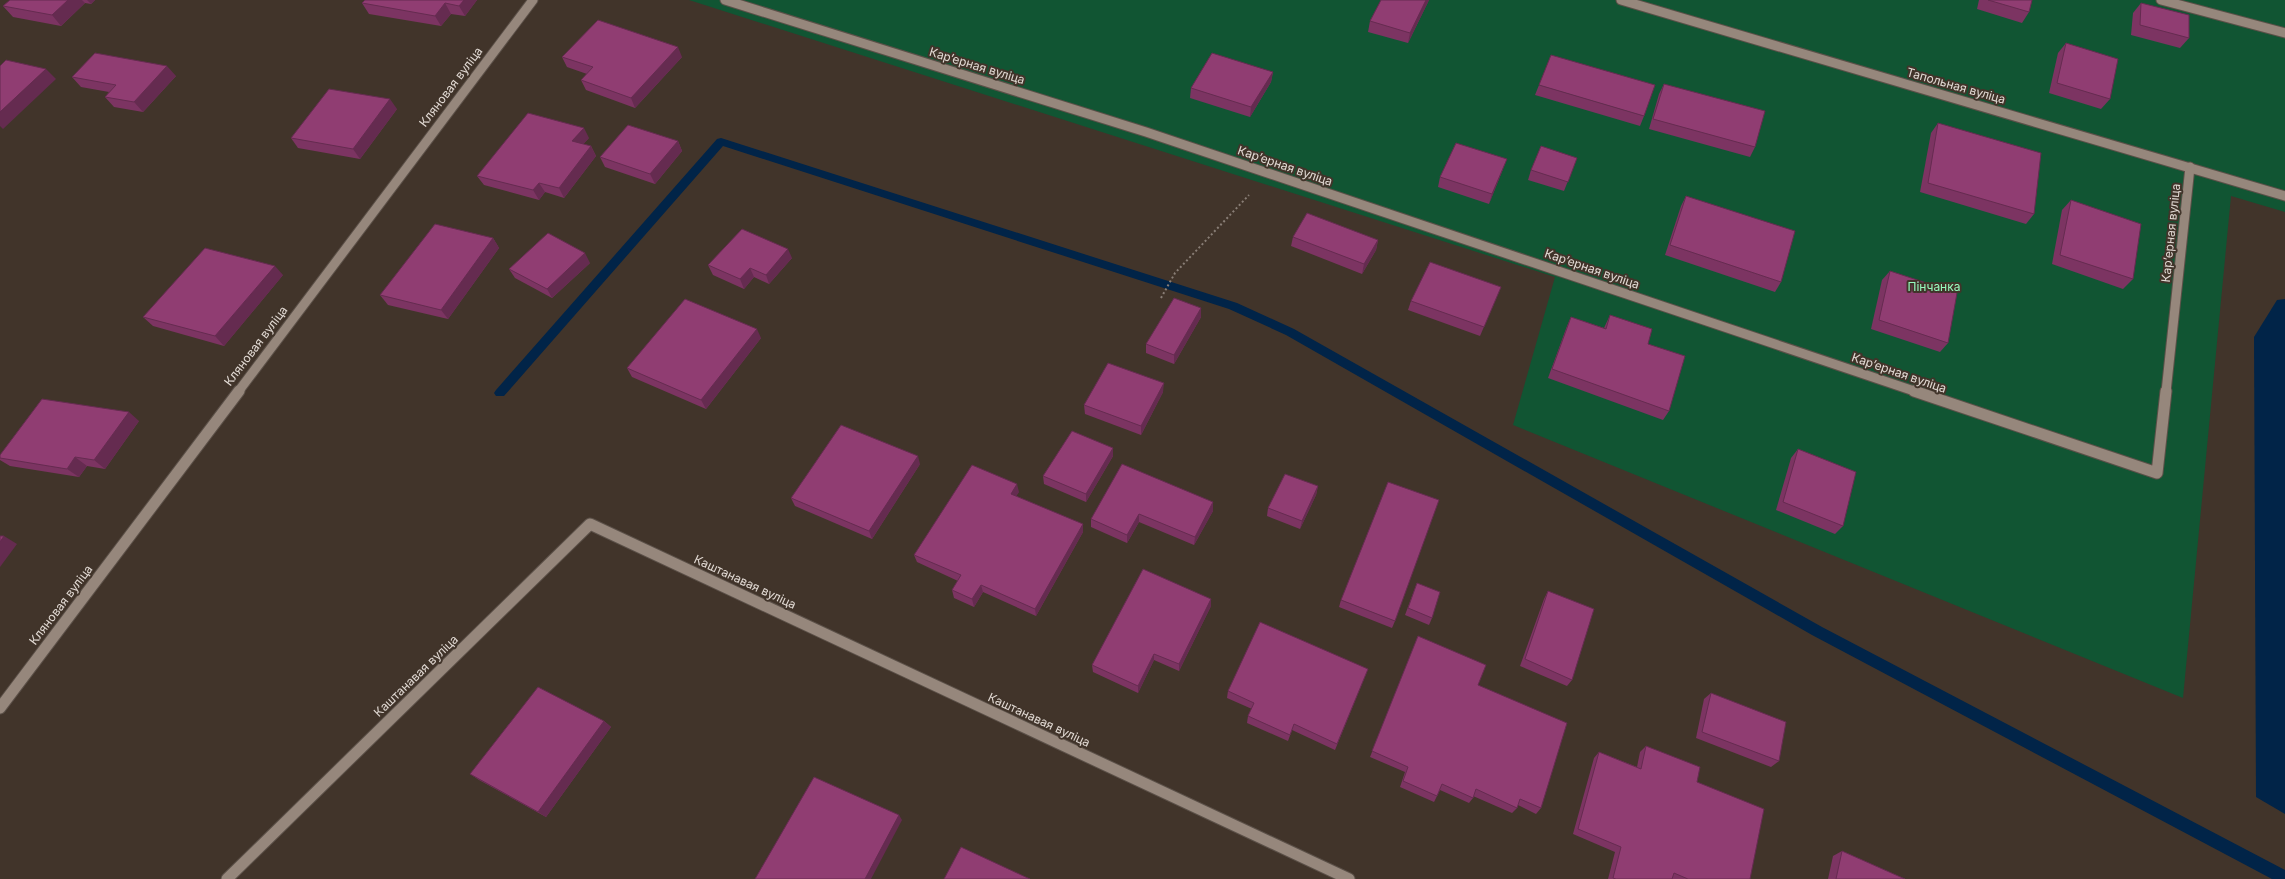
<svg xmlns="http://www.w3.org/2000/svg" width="2285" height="879" viewBox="0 0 2285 879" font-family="Inter,sans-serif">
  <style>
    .green { fill: #153 }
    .water { fill: #012448 }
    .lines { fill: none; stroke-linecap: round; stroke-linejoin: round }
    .stream { fill: #012448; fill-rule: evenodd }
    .minor-far1-casing { stroke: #5b5048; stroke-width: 11 }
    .minor-casing { stroke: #5b5048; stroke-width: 13 }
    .path { stroke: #897e76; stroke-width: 2; stroke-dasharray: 2 2.5; stroke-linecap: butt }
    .minor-far1 { stroke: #96877c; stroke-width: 9 }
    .minor { stroke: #96877c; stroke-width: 11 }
    .wall { fill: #7c3462 }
    .shaded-wall { fill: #652b50 }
    .building { fill: #903d72; stroke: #652b50 }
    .labels { text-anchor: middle; stroke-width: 4; stroke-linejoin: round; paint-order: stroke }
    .street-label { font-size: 12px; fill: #e2dad4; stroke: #41342a }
    .park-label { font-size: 12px; fill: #96fbbd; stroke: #41342a }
  </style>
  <rect width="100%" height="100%" fill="#41342a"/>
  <!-- green -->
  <polygon class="green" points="689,0 2285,0 2285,212 2231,196 2183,698 1513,425 1555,277"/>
  <!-- water -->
  <polygon class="water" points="2285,299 2285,814 2256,797 2254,337 2277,300"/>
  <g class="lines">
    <!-- stream -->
    <polygon class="stream" points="721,138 1237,303 1294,329 1822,627 2285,870 2285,879 2272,879 1812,635 1286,335 1229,309 723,146 504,396 496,396 494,393 496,390 717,139"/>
    <defs>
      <g id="minor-far1">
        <polyline points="725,0 1146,132 1917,392"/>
        <polyline points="1621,0 2285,196"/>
        <polyline points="2161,0 2285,33"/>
        <polyline points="238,392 533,0"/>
        <polyline points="2166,392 2190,167"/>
      </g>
      <g id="minor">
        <polyline points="1914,391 2157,473 2166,391"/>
        <polyline points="0,708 239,391"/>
        <polyline points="227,879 590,524 1349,879"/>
      </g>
    </defs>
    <!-- minor-far1 casing -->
    <use href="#minor-far1" class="minor-far1-casing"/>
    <!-- minor casing -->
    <use href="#minor" class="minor-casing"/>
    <!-- path -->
    <polyline class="path" points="1161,298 1175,273 1249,195"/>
    <!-- minor-far1 -->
    <use href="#minor-far1" class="minor-far1"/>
    <!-- minor -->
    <use href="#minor" class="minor"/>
  </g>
  <!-- wall -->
  <g class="wall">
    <polygon points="10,0 95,0 91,4 85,3 61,26 13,17 3,6"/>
    <polygon points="365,0 477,0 465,16 451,14 441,26 369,14 362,3"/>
    <polygon points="1429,0 1408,43 1368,32 1370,21"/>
    <polygon points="1979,0 2032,0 2029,12 2022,23 1977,9"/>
    <polygon points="2141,3 2189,38 2180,48 2131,35 2133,13"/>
    <polygon points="2066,43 2110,99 2101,109 2049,93 2058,53"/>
    <polygon points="562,57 682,57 635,108 586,90 581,80 587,74 567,67"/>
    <polygon points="1273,72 1271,82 1250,117 1190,98 1191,88"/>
    <polygon points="176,76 143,112 114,107 105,97 109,92 81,87 72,77"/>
    <polygon points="1664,84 1755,147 1750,157 1649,129 1659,94"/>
    <polygon points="1539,85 1644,116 1640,126 1535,95"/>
    <polygon points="397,109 360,159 298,148 291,138"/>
    <polygon points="1938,123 2034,214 2026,224 1920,192 1931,133"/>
    <polygon points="589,138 583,144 591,146 596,156 564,198 545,192 539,200 484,185 477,176"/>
    <polygon points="678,141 682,151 655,184 605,167 600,157"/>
    <polygon points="1577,158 1564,191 1528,180 1531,170"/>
    <polygon points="1503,169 1489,204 1438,187 1440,177"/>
    <polygon points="1686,196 1781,282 1775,292 1665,255 1681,206"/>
    <polygon points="2071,200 2133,279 2123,289 2052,264 2062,210"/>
    <polygon points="1293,237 1378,240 1376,250 1362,274 1291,246"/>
    <polygon points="493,238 499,248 448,319 388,305 380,295"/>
    <polygon points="792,258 769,284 754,277 744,289 713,275 708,265"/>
    <polygon points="590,263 552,298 515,278 509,269"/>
    <polygon points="1890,271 1948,343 1940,352 1871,329 1882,280"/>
    <polygon points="283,275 224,346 153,326 143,317"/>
    <polygon points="1501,287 1480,336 1408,310 1411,301"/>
    <polygon points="1201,308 1201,317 1174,364 1146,353 1146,344"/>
    <polygon points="1610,315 1648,344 1669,411 1663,420 1548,378 1567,326 1571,317 1604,328"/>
    <polygon points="761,338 706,409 632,377 627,368"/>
    <polygon points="1163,392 1141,435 1085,414 1084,405"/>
    <polygon points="139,421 105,469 87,466 79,477 10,466 0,460 0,455"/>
    <polygon points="1113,448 1113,456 1086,502 1044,484 1043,476"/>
    <polygon points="1798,449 1843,526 1835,534 1776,510 1791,458"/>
    <polygon points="920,464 872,539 795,506 791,498"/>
    <polygon points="1318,486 1316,495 1300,529 1267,516 1268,508"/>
    <polygon points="1019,492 1016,496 1083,532 1036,616 983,592 974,607 954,598 952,590 958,581 917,562 914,555"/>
    <polygon points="1213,502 1213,511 1194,545 1139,522 1127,543 1091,527 1091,519"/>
    <polygon points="1417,583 1432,618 1429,625 1405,615"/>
    <polygon points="1548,591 1572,680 1567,686 1520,666 1544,599"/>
    <polygon points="1341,600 1395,621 1392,628 1339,607"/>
    <polygon points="1211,606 1179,671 1154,660 1138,693 1093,672 1092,665"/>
    <polygon points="1418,636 1478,685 1541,808 1536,814 1518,805 1517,808 1512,813 1473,796 1473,798 1469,803 1440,790 1434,802 1400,787 1405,772 1370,757"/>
    <polygon points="1368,669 1335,750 1292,730 1288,741 1247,723 1248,716 1252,709 1227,698 1228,691"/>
    <polygon points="1711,693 1779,761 1771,767 1696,738 1704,699"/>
    <polygon points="604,721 611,727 546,817 479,780 470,774"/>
    <polygon points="1646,746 1697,782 1750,879 1608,879 1615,852 1573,834 1594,758 1599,752 1637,767 1640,752"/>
    <polygon points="1842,851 1905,879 1828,879 1833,856"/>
  </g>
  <!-- shaded-wall -->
  <g class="shaded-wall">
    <polygon points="68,0 82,0 85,3 61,26 52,15"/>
    <polygon points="87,0 95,0 91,4"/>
    <polygon points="464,0 477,0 465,16 459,6"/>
    <polygon points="1426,0 1429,0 1408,43 1410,33"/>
    <polygon points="445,3 451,14 441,26 435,16"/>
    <polygon points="678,47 682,57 635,108 631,98"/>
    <polygon points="167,66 176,76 143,112 134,102"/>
    <polygon points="46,69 56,79 3,129 0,126 0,112"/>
    <polygon points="1273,72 1271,82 1250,117 1251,107"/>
    <polygon points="390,99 397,109 360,159 353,149"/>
    <polygon points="584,128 589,138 577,151 572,141"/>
    <polygon points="678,141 682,151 655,184 650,174"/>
    <polygon points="591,146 596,156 564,198 559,188"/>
    <polygon points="1507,159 1489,204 1492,194"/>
    <polygon points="539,183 545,192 539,200 533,190"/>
    <polygon points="493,238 499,248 448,319 441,310"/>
    <polygon points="1378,240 1376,250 1362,274 1364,264"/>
    <polygon points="788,249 792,258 769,284 766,275"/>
    <polygon points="585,253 590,263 552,298 547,289"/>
    <polygon points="275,266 283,275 224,346 215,336"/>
    <polygon points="750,268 754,277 744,289 740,279"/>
    <polygon points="1201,308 1201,317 1174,364 1174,355"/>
    <polygon points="757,329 761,338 706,409 701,400"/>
    <polygon points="1164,383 1163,392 1141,435 1141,426"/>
    <polygon points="129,412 139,421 105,469 94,460"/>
    <polygon points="1113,448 1113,456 1086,502 1086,494"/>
    <polygon points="918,456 920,464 872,539 869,531"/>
    <polygon points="75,457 87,466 79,477 67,469"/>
    <polygon points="1017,484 1019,492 1012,502 1011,494"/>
    <polygon points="1318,486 1316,495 1300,529 1302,521"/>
    <polygon points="1213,502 1213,511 1194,545 1195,537"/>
    <polygon points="1139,514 1139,522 1127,543 1127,535"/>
    <polygon points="1083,524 1083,532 1036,616 1035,609"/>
    <polygon points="4,536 17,544 0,567 0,542"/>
    <polygon points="981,585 983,592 974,607 972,599"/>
    <polygon points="1211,599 1211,606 1179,671 1179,664"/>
    <polygon points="1154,654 1154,660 1138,693 1138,686"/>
    <polygon points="604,721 611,727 546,817 538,812"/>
    <polygon points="899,815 902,820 871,879 865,879"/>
  </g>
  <!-- building -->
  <g class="building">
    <polygon points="10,0 68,0 52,15 3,6"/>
    <polygon points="365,0 464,0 459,6 445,3 435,16 362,3"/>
    <polygon points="1381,0 1426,0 1410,33 1370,21"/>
    <polygon points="1988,0 2032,0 2029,12"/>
    <polygon points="2141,3 2189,15 2189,38 2140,25"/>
    <polygon points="598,20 678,47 631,98 581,80 593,67 562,57"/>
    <polygon points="2066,43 2118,59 2110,99 2057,83"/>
    <polygon points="95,53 167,66 134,102 105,97 116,85 72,77"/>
    <polygon points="1212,53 1273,72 1251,107 1191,88"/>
    <polygon points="1551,55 1655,85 1644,116 1539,85"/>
    <polygon points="6,60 46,69 0,112 0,66"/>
    <polygon points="1664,84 1765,111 1755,147 1653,119"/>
    <polygon points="329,89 390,99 353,149 291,138"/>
    <polygon points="528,113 584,128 572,141 591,146 559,188 539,183 533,190 477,176"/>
    <polygon points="1938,123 2041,153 2034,214 1928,183"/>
    <polygon points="628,125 678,141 650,174 600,157"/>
    <polygon points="1456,143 1507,159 1492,194 1440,177"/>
    <polygon points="1541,146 1577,158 1568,182 1531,170"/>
    <polygon points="1686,196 1795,231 1781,282 1670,245"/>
    <polygon points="2071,200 2141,224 2133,279 2060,255"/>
    <polygon points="1307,213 1378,240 1364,264 1293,237"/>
    <polygon points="435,224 493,238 441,310 380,295"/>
    <polygon points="742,229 788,249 766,275 750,268 740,279 708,265"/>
    <polygon points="548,233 585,253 547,289 509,269"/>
    <polygon points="205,248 275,266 215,336 143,317"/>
    <polygon points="1430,262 1501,287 1484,327 1411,301"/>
    <polygon points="1890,271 1957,293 1948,343 1879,320"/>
    <polygon points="1174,298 1201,308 1174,355 1146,344"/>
    <polygon points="685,299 757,329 701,400 627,368"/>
    <polygon points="1610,315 1652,329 1648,344 1685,356 1669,411 1552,369 1571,317 1606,329"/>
    <polygon points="1108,363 1164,383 1141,426 1084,405"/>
    <polygon points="42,399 129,412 94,460 75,457 67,469 0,458 0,455"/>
    <polygon points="841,425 918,456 869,531 791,498"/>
    <polygon points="1072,431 1113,448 1086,494 1043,476"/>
    <polygon points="1798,449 1856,472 1843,526 1783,502"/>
    <polygon points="1122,464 1213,502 1195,537 1139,514 1127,535 1091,519"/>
    <polygon points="972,465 1017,484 1011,494 1083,524 1035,609 981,585 972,599 952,590 961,575 914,555"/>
    <polygon points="1285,474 1318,486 1302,521 1268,508"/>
    <polygon points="1388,482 1439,500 1395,621 1341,600"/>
    <polygon points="0,536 4,536 0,542"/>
    <polygon points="1143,569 1211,599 1179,664 1154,654 1138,686 1092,665"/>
    <polygon points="1417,583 1440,592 1432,618 1408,608"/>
    <polygon points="1548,591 1594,609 1572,680 1525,659"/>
    <polygon points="1260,622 1368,669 1337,744 1294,724 1290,735 1248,716 1254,703 1228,691"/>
    <polygon points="1418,636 1486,665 1478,685 1567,723 1541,808 1520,799 1517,808 1476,789 1473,798 1442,784 1437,796 1403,781 1408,767 1372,751"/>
    <polygon points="538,687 604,721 538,812 470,774"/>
    <polygon points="1711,693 1786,722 1779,761 1702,732"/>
    <polygon points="1646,746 1700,767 1697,782 1764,809 1750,879 1688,879 1674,873 1672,879 1616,879 1613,878 1621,847 1578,829 1599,752 1641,769"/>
    <polygon points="814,777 899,815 865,879 755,879"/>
    <polygon points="961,847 1030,879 944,879"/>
    <polygon points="1842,851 1905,879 1836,879"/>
  </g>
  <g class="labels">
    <!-- street labels -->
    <g class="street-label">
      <text transform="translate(977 66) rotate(17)" y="4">Карʼерная вуліца</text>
      <text transform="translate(1956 86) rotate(16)" y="4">Тапольная вуліца</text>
      <text transform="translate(451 87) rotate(-53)" y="4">Кляновая вуліца</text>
      <text transform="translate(1285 166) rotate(19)" y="4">Карʼерная вуліца</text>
      <text transform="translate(2171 233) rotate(-84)" y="4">Карʼерная вуліца</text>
      <text transform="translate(1592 269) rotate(19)" y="4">Карʼерная вуліца</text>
      <text transform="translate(256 346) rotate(-53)" y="4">Кляновая вуліца</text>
      <text transform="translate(1899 373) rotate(19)" y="4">Карʼерная вуліца</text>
      <text transform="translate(745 582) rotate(25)" y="4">Каштанавая вуліца</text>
      <text transform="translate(61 605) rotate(-53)" y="4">Кляновая вуліца</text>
      <text transform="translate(416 676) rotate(-44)" y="4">Каштанавая вуліца</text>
      <text transform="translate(1039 720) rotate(25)" y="4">Каштанавая вуліца</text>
    </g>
    <!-- park labels -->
    <g class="park-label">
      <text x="1934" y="291">Пінчанка</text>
    </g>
  </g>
</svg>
